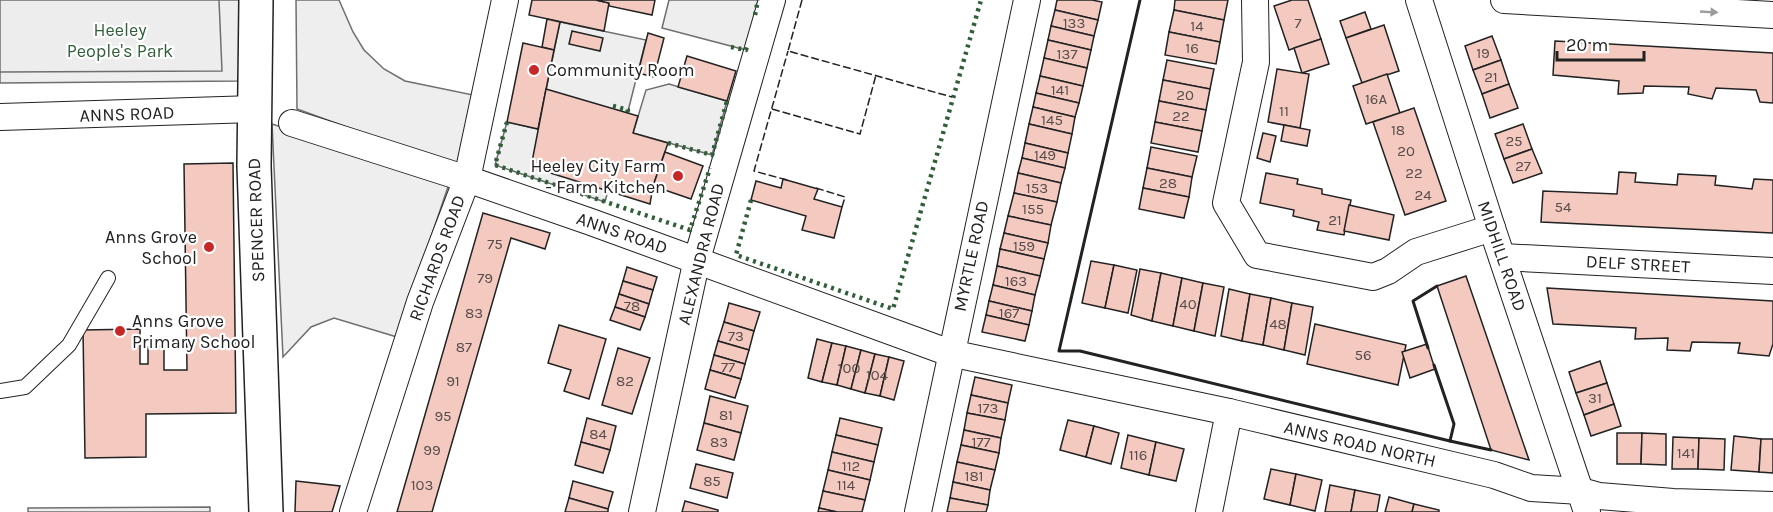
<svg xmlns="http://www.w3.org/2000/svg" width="1773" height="512" viewBox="0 0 1773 512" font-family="Karla,sans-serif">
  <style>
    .green { fill: #eee; stroke: #6f6f6f; stroke-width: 1.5 }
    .parking { fill: #ededed; stroke: #6f6f6f; stroke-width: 1.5 }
    .building { fill: #f3c9c0; stroke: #222; stroke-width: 1.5 }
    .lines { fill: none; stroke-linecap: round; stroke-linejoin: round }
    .service-casing { stroke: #222; stroke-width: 16 }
    .minor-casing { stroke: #222; stroke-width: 28 }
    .secondary-casing { stroke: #222; stroke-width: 36 }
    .service { stroke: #fff; stroke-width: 14 }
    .minor { stroke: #fff; stroke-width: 26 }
    .secondary { stroke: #fff; stroke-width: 33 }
    .hedge { stroke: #2f5e38; stroke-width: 4.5; stroke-dasharray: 3 4.5; stroke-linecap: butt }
    .fence { stroke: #222; stroke-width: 1.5; stroke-dasharray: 8 3; stroke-linecap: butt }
    .wall { stroke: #222; stroke-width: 3 }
    .oneway { fill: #9c9c9c }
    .poi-dot { fill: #c62828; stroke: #fff; stroke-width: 2 }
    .labels { text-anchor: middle; stroke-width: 4.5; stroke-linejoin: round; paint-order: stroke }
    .number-label { font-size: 15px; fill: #564c4a }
    .park-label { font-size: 18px; fill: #2f5e38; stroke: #fff }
    .poi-label { font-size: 18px; fill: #222; stroke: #fff; text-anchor: start }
    .street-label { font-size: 18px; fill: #222; stroke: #fff }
  </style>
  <rect width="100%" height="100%" fill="#fff"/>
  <!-- green -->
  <g class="green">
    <polygon points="0,0 243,0 238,81 0,83"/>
    <polygon points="296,0 339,0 353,32 364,50 384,69 405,81 478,96 460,168 297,109"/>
    <polygon points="669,0 758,0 746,50 662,28"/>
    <polygon points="560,22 646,40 605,202 495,165 507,122 538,129"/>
    <polygon points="669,84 727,101 712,155 633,133 646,90"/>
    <polygon points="272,124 450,181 397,337 334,318 311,327 283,357"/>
    <polygon points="210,507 210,512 28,512 28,508"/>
  </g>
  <!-- parking -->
  <polygon class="parking" points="0,0 219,0 222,71 0,72"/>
  <!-- building -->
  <g class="building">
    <polygon points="532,0 596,0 609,3 604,31 529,15"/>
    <polygon points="596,0 655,0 652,15 609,6 609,3"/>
    <polygon points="1057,0 1092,0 1102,2 1098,20 1055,10"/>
    <polygon points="1175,0 1228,0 1224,20 1174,10"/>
    <polygon points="1292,0 1308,0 1321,39 1289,50 1274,6"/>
    <polygon points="1055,10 1098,20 1094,36 1051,26"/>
    <polygon points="1174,10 1224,20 1220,42 1169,32"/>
    <polygon points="1365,12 1371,29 1346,38 1340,21"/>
    <polygon points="547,19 560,22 554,50 542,47"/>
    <polygon points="1384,25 1399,71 1362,83 1346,38"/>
    <polygon points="1051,26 1094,36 1091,50 1048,40"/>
    <polygon points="572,31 603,38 600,51 569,44"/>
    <polygon points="1169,32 1220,42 1216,64 1165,55"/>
    <polygon points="648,33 664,38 654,77 638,73"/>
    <polygon points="1492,36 1501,60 1473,70 1465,46"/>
    <polygon points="1321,39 1329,64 1302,73 1294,48"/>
    <polygon points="1048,40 1091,50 1087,68 1044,58"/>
    <polygon points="1555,41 1773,53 1773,103 1760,102 1756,90 1716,88 1712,99 1688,94 1689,87 1644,86 1643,93 1618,94 1619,81 1553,75"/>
    <polygon points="523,43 554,50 538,129 507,122"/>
    <polygon points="687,56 736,71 727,101 678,87"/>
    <polygon points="1044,58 1087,68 1083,86 1040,76"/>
    <polygon points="1167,60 1214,69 1210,89 1163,80"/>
    <polygon points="1501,60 1509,84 1482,94 1473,70"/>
    <polygon points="1277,69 1309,74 1300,128 1268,122"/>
    <polygon points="1387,74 1400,113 1366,124 1353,86"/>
    <polygon points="1040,76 1083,86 1079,103 1036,93"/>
    <polygon points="1163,80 1210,89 1206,110 1159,101"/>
    <polygon points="1509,84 1518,108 1490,118 1482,94"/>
    <polygon points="546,89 638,116 633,133 668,143 653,186 650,204 531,167"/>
    <polygon points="1036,93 1079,103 1075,117 1033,107"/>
    <polygon points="1159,101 1206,110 1202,131 1155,122"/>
    <polygon points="1033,107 1075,117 1072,134 1029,124"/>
    <polygon points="1414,108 1446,201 1405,215 1373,122"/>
    <polygon points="1155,122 1202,131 1198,152 1151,143"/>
    <polygon points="1029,124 1072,134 1068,153 1025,143"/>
    <polygon points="1523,124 1532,149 1504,159 1495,134"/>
    <polygon points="1284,125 1310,130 1307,146 1281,141"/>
    <polygon points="1263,133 1276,136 1270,162 1257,158"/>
    <polygon points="1025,143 1068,153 1065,168 1022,158"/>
    <polygon points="1151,147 1197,156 1192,177 1147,168"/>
    <polygon points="1532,149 1542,173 1513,183 1504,159"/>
    <polygon points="665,152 703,166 691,199 653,186"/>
    <polygon points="1022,158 1065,168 1061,183 1018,173"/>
    <polygon points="233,163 236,413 146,414 146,457 85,458 83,330 140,329 140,364 148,364 148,347 164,346 164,370 187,370 184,164"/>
    <polygon points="1147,168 1192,177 1189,197 1143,188"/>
    <polygon points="1619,172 1636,173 1635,182 1677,185 1678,174 1716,176 1715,185 1752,189 1754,179 1773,180 1773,233 1541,222 1543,191 1617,194"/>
    <polygon points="1018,173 1061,183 1057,202 1014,193"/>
    <polygon points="1266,173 1298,179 1297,184 1322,189 1322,194 1351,200 1344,235 1317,230 1319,222 1293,216 1294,210 1260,203"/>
    <polygon points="783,179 818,189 814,199 842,207 834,238 802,230 806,216 751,200 756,181 781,188"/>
    <polygon points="1143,188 1189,197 1184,218 1139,209"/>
    <polygon points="1014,193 1057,202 1051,225 1008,216"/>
    <polygon points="1349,205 1394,215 1389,240 1344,231"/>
    <polygon points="483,213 550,233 545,249 511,238 432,512 397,512"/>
    <polygon points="1008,216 1051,225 1048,243 1004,233"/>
    <polygon points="1004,233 1048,243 1044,259 1000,249"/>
    <polygon points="1000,249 1044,259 1040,276 997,266"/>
    <polygon points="1091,261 1114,265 1105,308 1082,303"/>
    <polygon points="1114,265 1137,270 1128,313 1105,308"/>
    <polygon points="997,266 1040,276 1035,295 993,285"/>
    <polygon points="627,267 657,277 653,290 623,281"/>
    <polygon points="1140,269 1161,273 1152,321 1131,315"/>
    <polygon points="1161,273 1182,278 1173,326 1152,321"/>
    <polygon points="1466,276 1529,460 1491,450 1437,286"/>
    <polygon points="1182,278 1203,283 1194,331 1173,326"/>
    <polygon points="623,281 653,290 649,304 619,294"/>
    <polygon points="1203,283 1224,287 1215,336 1194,331"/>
    <polygon points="993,285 1035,295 1032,311 989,301"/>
    <polygon points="1547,288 1773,301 1773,344 1769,356 1738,353 1740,343 1692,342 1690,351 1667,350 1668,338 1635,339 1636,328 1553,324"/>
    <polygon points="1229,289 1250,294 1242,341 1221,336"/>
    <polygon points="619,294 649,304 645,317 615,307"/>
    <polygon points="1250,294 1271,298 1263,345 1242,341"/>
    <polygon points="1271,298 1292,303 1284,350 1263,345"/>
    <polygon points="989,301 1032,311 1029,325 986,315"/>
    <polygon points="729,303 760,312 754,331 724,322"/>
    <polygon points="1292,303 1313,307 1305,355 1284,350"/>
    <polygon points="615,307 645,317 640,330 610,320"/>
    <polygon points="986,315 1029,325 1025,341 982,332"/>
    <polygon points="724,322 754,331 749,350 718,341"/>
    <polygon points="1315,324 1406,345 1398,385 1307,364"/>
    <polygon points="559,325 606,339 589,399 564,391 571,370 548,363"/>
    <polygon points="817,339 832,343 822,382 808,378"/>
    <polygon points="718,341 749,350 745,364 714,355"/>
    <polygon points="832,343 846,346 837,385 822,382"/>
    <polygon points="1427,344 1435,369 1410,378 1402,352"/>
    <polygon points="846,346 861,350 851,389 837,385"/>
    <polygon points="618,348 650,358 632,414 602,405"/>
    <polygon points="861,350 875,354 865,393 851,389"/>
    <polygon points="875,354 889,357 880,396 865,393"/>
    <polygon points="714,355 745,364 741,379 710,370"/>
    <polygon points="889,357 904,361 894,400 880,396"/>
    <polygon points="1600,361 1607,383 1576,393 1569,372"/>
    <polygon points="710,370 741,379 735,398 705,389"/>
    <polygon points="975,377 1012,385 1008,403 971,395"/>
    <polygon points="1607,383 1614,404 1584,415 1576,393"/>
    <polygon points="971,395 1008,403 1005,420 967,413"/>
    <polygon points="710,396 748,406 741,433 704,423"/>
    <polygon points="1614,404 1621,426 1591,436 1584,415"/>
    <polygon points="967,413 1005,420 1001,438 964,430"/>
    <polygon points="587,418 616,426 610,450 581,442"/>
    <polygon points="840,418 882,428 878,445 836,435"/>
    <polygon points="1068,420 1094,426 1086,457 1060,450"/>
    <polygon points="704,423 741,433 734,460 697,450"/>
    <polygon points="1094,426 1119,433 1111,464 1086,457"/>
    <polygon points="964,430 1001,438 999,453 961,445"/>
    <polygon points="1617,433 1642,433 1641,464 1617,464"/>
    <polygon points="1642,433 1666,434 1666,465 1641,464"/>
    <polygon points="836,435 878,445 874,462 832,452"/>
    <polygon points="1128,435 1156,442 1149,475 1121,468"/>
    <polygon points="1734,436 1761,439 1759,472 1731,470"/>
    <polygon points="1673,437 1699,438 1698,469 1672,469"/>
    <polygon points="1699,438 1725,439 1724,470 1698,469"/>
    <polygon points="1761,439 1773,439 1773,473 1759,472"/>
    <polygon points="581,442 610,450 603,473 575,465"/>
    <polygon points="1156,442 1184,449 1176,481 1149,475"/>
    <polygon points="961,445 999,453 995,470 957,462"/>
    <polygon points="832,452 874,462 870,480 828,470"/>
    <polygon points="957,462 995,470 990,490 953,482"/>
    <polygon points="696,464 733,473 727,498 690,488"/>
    <polygon points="1271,469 1296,474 1290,505 1264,499"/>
    <polygon points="828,470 870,480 865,500 823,491"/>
    <polygon points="1296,474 1322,480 1315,511 1290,505"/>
    <polygon points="296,481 340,486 332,512 295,512"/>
    <polygon points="573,481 613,492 608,509 569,498"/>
    <polygon points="953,482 990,490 988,505 950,498"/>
    <polygon points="1330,485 1355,490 1351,512 1325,512"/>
    <polygon points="1355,490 1380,495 1377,512 1351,512"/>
    <polygon points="823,491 865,500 862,512 837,512 819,508"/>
    <polygon points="1389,497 1414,504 1412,512 1385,512"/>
    <polygon points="569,498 608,509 608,512 565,512"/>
    <polygon points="950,498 988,505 986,512 947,512"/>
    <polygon points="685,501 718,510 718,512 682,512"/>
    <polygon points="1414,504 1439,510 1439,512 1412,512"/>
    <polygon points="819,508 837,512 818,512"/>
  </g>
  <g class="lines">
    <defs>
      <polyline id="service" points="0,391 25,387 69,345 108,278"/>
      <g id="minor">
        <polyline points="1255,0 1256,62 1226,203 1257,255 1373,277 1388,271 1416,252 1492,228"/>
        <polyline points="1419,0 1492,228 1587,512"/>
        <polyline points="1504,0 1773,15"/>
        <polyline points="0,117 254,109"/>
        <polyline points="292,123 467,179 591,222 950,353 1229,412 1494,475 1531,488 1581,491 1599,496 1673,502 1773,505"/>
        <polyline points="1502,257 1773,271"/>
        <polyline points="353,512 420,302 467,179 505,0"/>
        <polyline points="642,512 697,259 772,0"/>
        <polyline points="918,512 1027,0"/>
        <polyline points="1209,512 1229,412"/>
      </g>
      <polyline id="secondary" points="256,0 254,166 266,512"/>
    </defs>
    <!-- service casing -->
    <use href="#service" class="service-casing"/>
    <!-- minor casing -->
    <use href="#minor" class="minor-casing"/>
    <!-- secondary casing -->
    <use href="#secondary" class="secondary-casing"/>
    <!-- service -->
    <use href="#service" class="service"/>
    <!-- minor -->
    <use href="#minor" class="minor"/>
    <!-- secondary -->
    <use href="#secondary" class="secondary"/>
    <!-- hedge -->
    <g class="hedge">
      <polyline points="755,15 758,0"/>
      <polyline points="731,47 746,50 747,46"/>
      <polyline points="613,106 628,110 626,116"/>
      <polyline points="507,122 495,165 690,230 710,168"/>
      <polyline points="668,143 712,155 727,101"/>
      <polyline points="751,200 736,255 893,309 981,0"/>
    </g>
    <!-- fence -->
    <g class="fence">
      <polyline points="802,0 788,51 952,97"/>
      <polyline points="772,109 860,134 876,75"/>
      <polyline points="787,180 754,171 788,51"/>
      <polyline points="816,188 845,197 842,207"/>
    </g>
    <!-- wall -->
    <g class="wall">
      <polyline points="1140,0 1059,351 1080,351 1450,441 1454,424 1434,365"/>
      <polyline points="1428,348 1413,301 1437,286"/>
      <polyline points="1450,441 1491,450"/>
    </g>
  </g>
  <!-- one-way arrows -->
  <defs><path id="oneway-solid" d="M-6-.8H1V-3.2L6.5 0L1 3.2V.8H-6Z" transform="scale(1.5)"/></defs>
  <use class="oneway" href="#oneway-solid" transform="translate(1709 12) rotate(3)"/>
  <!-- markers -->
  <g class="poi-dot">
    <circle cx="534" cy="70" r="6"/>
    <circle cx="678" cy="176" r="6"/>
    <circle cx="209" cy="247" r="6"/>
    <circle cx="120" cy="331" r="6"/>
  </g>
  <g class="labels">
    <!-- number labels -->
    <g class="number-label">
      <text x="1074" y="28">133</text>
      <text x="1298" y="28">7</text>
      <text x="1197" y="31">14</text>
      <text x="1192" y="53">16</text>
      <text x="1483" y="58">19</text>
      <text x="1067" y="59">137</text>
      <text x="1491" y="82">21</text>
      <text x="1060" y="95">141</text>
      <text x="1185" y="100">20</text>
      <text x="1376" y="104">16A</text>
      <text x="1284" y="116">11</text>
      <text x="1181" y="121">22</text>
      <text x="1052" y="125">145</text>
      <text x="1398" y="135">18</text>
      <text x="1514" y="146">25</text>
      <text x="1406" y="156">20</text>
      <text x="1045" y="160">149</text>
      <text x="1523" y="171">27</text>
      <text x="1414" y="178">22</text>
      <text x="1168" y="188">28</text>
      <text x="1037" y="193">153</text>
      <text x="1423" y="200">24</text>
      <text x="1563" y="212">54</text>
      <text x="1033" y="214">155</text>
      <text x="1335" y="225">21</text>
      <text x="495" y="249">75</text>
      <text x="1024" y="251">159</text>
      <text x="485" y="283">79</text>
      <text x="1016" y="286">163</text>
      <text x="1188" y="309">40</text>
      <text x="632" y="311">78</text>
      <text x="474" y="318">83</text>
      <text x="1009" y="318">167</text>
      <text x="1278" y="329">48</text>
      <text x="736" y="341">73</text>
      <text x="464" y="352">87</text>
      <text x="1363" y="360">56</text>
      <text x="728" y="372">77</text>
      <text x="849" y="373">100</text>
      <text x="877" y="380">104</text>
      <text x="453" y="386">91</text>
      <text x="625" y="386">82</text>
      <text x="1595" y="403">31</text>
      <text x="988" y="413">173</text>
      <text x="726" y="420">81</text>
      <text x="443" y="421">95</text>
      <text x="598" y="439">84</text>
      <text x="719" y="447">83</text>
      <text x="981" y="447">177</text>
      <text x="432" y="455">99</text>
      <text x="1686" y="458">141</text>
      <text x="1138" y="460">116</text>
      <text x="851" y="471">112</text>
      <text x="974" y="481">181</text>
      <text x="712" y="486">85</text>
      <text x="422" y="490">103</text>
      <text x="846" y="490">114</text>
    </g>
    <!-- park labels -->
    <g class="park-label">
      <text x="120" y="36">Heeley<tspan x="120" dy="21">People's Park</tspan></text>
    </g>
    <!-- poi labels -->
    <g class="poi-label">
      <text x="546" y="76">Community Room</text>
      <text x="666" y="172" text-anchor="end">Heeley City Farm<tspan x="666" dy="21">- Farm Kitchen</tspan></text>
      <text x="197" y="243" text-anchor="end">Anns Grove<tspan x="197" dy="21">School</tspan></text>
      <text x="132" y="327">Anns Grove<tspan x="132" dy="21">Primary School</tspan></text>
    </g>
    <!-- street labels -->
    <g class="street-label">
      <text transform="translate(127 114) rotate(-2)" y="6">ANNS ROAD</text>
      <text transform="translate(256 220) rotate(-92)" y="6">SPENCER ROAD</text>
      <text transform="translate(622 233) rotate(19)" y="6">ANNS ROAD</text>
      <text transform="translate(701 254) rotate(-76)" y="6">ALEXANDRA ROAD</text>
      <text transform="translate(971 256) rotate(-78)" y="6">MYRTLE ROAD</text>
      <text transform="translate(1502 256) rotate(71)" y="6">MIDHILL ROAD</text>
      <text transform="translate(437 258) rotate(-70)" y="6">RICHARDS ROAD</text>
      <text transform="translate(1638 264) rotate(3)" y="6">DELF STREET</text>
      <text transform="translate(1360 444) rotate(13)" y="6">ANNS ROAD NORTH</text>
    </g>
  </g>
  <!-- scale -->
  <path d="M1557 51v9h87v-9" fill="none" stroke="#222222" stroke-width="3"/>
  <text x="1566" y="51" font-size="18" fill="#222222" stroke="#ffffff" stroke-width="4.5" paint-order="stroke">20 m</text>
</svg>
